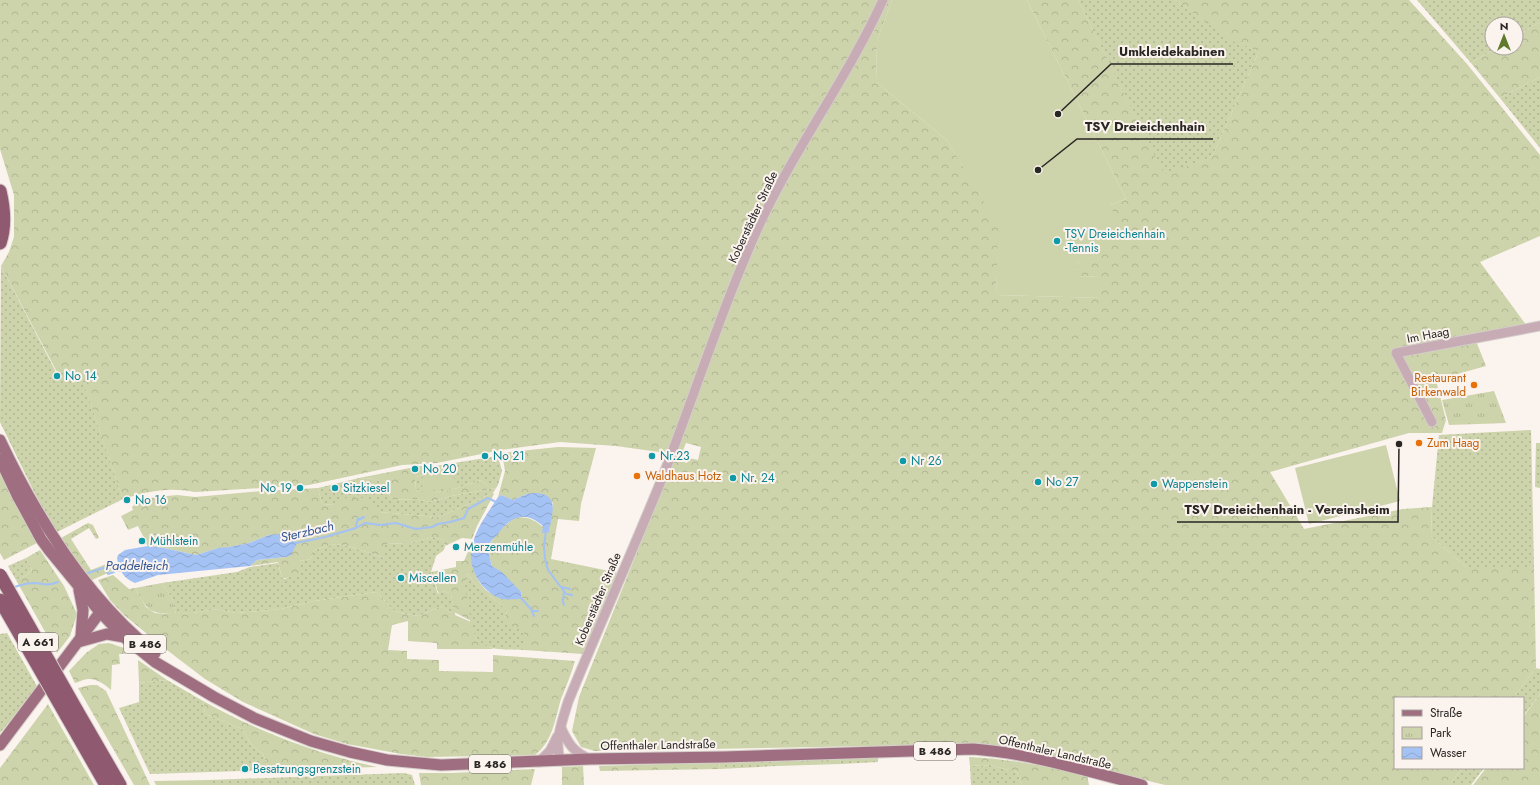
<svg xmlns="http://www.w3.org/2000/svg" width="1540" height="785" viewBox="0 0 1540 785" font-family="Jost,sans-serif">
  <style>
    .grass { fill: url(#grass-dots) }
    .forest { fill: url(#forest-crowns); fill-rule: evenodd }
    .park { fill: url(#park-tufts) }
    .pitch { fill: #cdd3aa }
    .water { fill: url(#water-waves) }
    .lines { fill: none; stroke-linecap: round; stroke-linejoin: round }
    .stream { stroke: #a4c2f3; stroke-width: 2 }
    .minor-casing { stroke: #d5ceca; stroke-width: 11 }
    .major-casing { stroke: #d5ceca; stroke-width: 13 }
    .highway-casing { stroke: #d5ceca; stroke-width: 15 }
    .minor { stroke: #c7acb6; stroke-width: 9 }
    .major { stroke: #9f6f81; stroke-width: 11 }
    .highway { stroke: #8f596f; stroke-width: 13 }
    .highway-bridge-casing { stroke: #d5ceca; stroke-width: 15; stroke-linecap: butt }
    .highway-bridge { stroke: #8f596f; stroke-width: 13 }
    .culture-dot { fill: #0f9aa8; stroke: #fbf3ee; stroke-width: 1.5 }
    .food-dot { fill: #e8710a; stroke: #fbf3ee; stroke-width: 1.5 }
    .labels { text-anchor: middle; stroke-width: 4; stroke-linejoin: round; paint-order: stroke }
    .shield { fill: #fbf3ee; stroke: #686461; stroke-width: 1 }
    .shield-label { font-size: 11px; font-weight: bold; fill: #292624 }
    .street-label { font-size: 12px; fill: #292624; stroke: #fbf3ee }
    .culture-label { font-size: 12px; fill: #0d838f; stroke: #fbf3ee; text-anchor: start }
    .food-label { font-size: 12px; fill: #c56008; stroke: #fbf3ee; text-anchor: start }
    .water-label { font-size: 13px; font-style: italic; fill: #335693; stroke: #fbf3ee }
    .leader { fill: none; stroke: #292624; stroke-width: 1.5 }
    .callout-dot { fill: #292624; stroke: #fbf3ee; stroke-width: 1.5 }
    .callout-label { font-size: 13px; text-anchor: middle; font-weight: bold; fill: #292624; stroke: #fbf3ee; stroke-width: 4; stroke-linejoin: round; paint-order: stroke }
  </style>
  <defs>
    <pattern id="grass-dots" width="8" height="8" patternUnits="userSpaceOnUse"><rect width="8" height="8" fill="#cdd3aa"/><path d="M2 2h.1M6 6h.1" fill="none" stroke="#b0b592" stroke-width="1.8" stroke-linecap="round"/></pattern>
    <pattern id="forest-crowns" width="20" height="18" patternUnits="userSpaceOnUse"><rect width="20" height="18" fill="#cdd3aa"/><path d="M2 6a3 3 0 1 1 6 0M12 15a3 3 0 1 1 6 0" fill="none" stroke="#b0b592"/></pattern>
    <pattern id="park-tufts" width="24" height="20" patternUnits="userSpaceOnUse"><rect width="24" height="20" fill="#cdd3aa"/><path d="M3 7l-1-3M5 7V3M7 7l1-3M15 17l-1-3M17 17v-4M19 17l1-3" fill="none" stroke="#b0b592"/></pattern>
    <pattern id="water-waves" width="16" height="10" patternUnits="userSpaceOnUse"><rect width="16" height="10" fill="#a4c2f3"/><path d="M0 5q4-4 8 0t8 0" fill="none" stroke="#8da7d0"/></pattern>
  </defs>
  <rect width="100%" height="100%" fill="#fbf3ee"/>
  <!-- grass -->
  <g class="grass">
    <polygon points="1078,0 1175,0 1232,40 1259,51 1212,157 1164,175"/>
    <polygon points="1417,0 1540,0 1540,22 1516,36 1516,24 1492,24 1492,48 1496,48 1471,63"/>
    <polygon points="1540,77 1540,148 1500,98"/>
    <polygon points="1,266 57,374 78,366 123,499 57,532 38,500 0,422"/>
    <polygon points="1531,430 1534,567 1466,567 1431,536 1432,507 1439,435"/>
    <polygon points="1536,443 1540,443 1540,488 1535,487"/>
    <path d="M498,456L502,471L498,485H487L481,480C458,488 441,496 416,490L415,477L431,473L435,466Z"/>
    <polygon points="359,478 377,479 393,500 416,499 430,502 451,496 496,488 493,493 439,517 379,512 335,505 322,504 318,488"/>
    <polygon points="433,537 443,540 445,546 444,550 436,556 431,572 438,594 444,591 451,595 455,615 441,606 419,616 400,613 393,610 377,592 314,601 281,609 236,613 216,609 193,613 176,614 172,598 162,583 237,572 250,567 278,563 282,578 285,579 296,574 300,561 311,559 314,550 336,544 348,546 385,558 385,544 410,543"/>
    <polygon points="26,558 32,570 27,575 16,580 8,566"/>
    <path d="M467,573L478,587L504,607L507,612L504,618L524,630V650C511,649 493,651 481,644C471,638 466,600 465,588C465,583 466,578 467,573Z"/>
    <polygon points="7,633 38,688 0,733 0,634"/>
    <polygon points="1536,668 1540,669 1540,694 1523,716 1523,698 1513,698"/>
    <polygon points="167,680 203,701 205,714 242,729 253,747 263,754 269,770 150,774 119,708 139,702 139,683"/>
    <polygon points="878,756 878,762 841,764 840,758"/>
    <polygon points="776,760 776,766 720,769 719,762"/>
    <polygon points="990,765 1017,772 1022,785 971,785 970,766"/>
    <polygon points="1462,768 1484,768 1471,785 1450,785"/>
    <polygon points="404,773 412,775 415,785 209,785 209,780"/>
  </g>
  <!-- forest -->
  <g class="forest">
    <path d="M0,0H892L877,41L876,82L947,140L999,226L996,295L1101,298L1100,277L1076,276L1079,260L1110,205L1126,199L1027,0H1078L1164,174L1212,157L1259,51L1232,41L1175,0H1409L1467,64L1540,155V236L1480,262L1527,326L1474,336L1486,366L1436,380L1446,420L1442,433H1409L1270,472L1304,529L1403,509L1432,507L1431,536L1466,567H1534L1536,668L1513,698H1395V768H1462L1450,785H1165L1019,749L984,744L595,751L581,747L572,731L579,697L674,460L666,453L616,446L560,442L501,450L437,463L402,465L309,485L195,492C168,487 149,491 123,499L78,367L58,374L1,266L9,252L14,237V195L0,149ZM686,443L701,447L698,460L689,458L687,463L679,460Z"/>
    <polygon points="1540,22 1540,77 1500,98 1471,63 1496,48 1516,48 1516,36"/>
    <path d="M558,447L596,448L581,504L579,521L558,519L551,559L619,573L583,654L524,650V630L504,624V618L507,612L504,607L478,587L467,573L465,587L471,621L454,612L451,595L444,591L439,594L431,572L456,567V561H464L470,547C472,551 470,557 472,562C478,591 492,599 521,599L501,572L492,566C491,562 489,557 489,553C487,539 505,526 515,517C532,517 536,521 549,532L553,503L527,494L513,500L501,495L498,497L505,471L502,453Z"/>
    <path d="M420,466H435L431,473L415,477L416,490C441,496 458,488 481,480L487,485H498L496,488L451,496L430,502L416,499L393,500L377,479L359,478Z"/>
    <polygon points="0,472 37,543 4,560 0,553"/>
    <path d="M318,488L322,504L335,505L341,498H366L379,512L439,517L493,493L494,494L477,526L472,539L462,538L445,546L443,540L433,537L410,543L385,544V558L348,546L336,544L314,550L311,559L300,561L302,573C295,574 289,579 282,578L278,562L250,566L257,560L286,557L297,543L294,538L269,535L249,543L225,548H218L196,555L164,548L148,546L138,526L128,530L121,516L133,510L132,507L138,501L149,498L177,495L195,497L262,491Z"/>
    <polygon points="88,523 93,525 99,538 96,539 89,528 71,539 91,570 109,563 112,571 90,581 61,538"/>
    <polygon points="40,550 64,586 77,614 70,636 57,653 16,580 27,575 32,570 26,558"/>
    <path d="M113,575L129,589L135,588L146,607L155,613L164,614L193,613L216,609L236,613L281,609L314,601L377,592L393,610L400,613L419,616L441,606L455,615L471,622C476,641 475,642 494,649H437V643L408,641V621L392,625L388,650L407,651V659L439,660V671L493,672V655L575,661C571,674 566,687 561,699C555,719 553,741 535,755L427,757L401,754L347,744L314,734L243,702L205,679L163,647L124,615L110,600L98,580Z"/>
    <path d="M109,643L127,649L126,654H119L120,664L112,665L111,690C106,685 96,678 88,679C84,679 79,682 75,683L69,671L86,653L99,644Z"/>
    <polygon points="138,660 167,680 139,683"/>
    <polygon points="90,685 97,685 106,691 150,785 134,785 78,688"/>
    <polygon points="1540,694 1540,785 1473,785 1486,768 1523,768 1523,717"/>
    <path d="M203,701C257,731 317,754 377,767L269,770L263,754L253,747L242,729L205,714Z"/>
    <polygon points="48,704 94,785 0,785 0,768"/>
    <path d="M969,757C1009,759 1048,766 1087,775L1089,785H1022L1017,772L990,765L970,766Z"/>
    <polygon points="840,758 841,764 776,766 776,760"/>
    <polygon points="719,762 720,769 600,771 599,766"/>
    <polygon points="583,766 584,785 562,785 562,767"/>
    <polygon points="535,769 531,785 421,785 419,773 452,773"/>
    <polygon points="209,780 209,785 156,785 154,781"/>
  </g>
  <!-- park -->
  <g class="park">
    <polygon points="1494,391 1506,423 1449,425 1442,400"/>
    <path d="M162,583L172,598L176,614C149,614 148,611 135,588Z"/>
  </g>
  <!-- pitch -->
  <g class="pitch">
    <polygon points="892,0 1027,0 1126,199 1110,205 1122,231 1094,261 1079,260 1077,276 1101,277 1101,298 996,295 998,226 947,140 876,82 877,41"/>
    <polygon points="1386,445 1400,501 1309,524 1295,468"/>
    <polygon points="454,474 456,487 423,492 421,478"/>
  </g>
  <!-- water -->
  <g class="water">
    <path d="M533,493C561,493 552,513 549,532L542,533L543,526C525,510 511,516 498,534C495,537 491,540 490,544C487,551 490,559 492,566L502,572L521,592V599C515,599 508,600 502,599C480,592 465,565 473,542C478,526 489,511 498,497L501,495L513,500L527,494Z"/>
    <path d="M281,534C289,535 293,536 297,543L291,555L286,557L257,560L250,566L158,575L135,583C123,578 119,570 117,558L118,555L125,550L148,546L164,548L196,555L218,548L229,547L249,543L269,535Z"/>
  </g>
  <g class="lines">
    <!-- stream -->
    <g class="stream">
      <polyline points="358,520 364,517"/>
      <polyline points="356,526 358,518"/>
      <polyline points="546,530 544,547 545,559 548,570 566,594 572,595"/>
      <polyline points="296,543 325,537 356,528 365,523 380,525 396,523 416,529 432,527 438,524 450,522 464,518 468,509 488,498 496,502"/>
      <polyline points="117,571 122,570"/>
      <polyline points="85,574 103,568 106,568 108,574 114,572"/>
      <polyline points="561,587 570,589"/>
      <path d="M12,588C20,585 27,583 35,583C45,584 48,586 58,582"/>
      <polyline points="564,591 563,602 564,605"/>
      <polyline points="520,597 531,609 534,616"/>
      <polyline points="532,611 538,611"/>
    </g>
    <defs>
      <g id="minor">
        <polyline points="1432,422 1396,353 1540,326"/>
        <path d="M561,728C569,745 573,751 589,759"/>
        <path d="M561,761C553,744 563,719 568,702C598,628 631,555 661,481C694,397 721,310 758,228C794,149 847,79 883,0"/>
        <polyline points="539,762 550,751 557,737"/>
      </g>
      <g id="major">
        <path d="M0,440C37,518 86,598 155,653"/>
        <path d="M0,459L17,495L41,539L49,550L100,612L124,637L155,662L214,697L254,718L311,741L350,752L387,760L441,765L590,759L724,757L973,749C1030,753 1086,771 1142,785"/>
        <polyline points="79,590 83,610 81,636"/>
        <polyline points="78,642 107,634 124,637"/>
        <polyline points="0,745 104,607"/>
      </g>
      <g id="highway">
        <path d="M0,191C4,208 6,226 0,243"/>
        <polyline points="76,709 120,785"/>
        <polyline points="66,715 106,785"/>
      </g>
    </defs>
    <!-- minor casing -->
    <use href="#minor" class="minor-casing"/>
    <!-- major casing -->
    <use href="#major" class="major-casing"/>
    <!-- highway casing -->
    <use href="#highway" class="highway-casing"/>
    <!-- minor -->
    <use href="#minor" class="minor"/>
    <!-- major -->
    <use href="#major" class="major"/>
    <!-- highway -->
    <use href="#highway" class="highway"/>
    <defs>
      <g id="highway-bridge">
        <polyline points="0,575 76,709"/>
        <polyline points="0,600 66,715"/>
      </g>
    </defs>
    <!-- highway-bridge casing -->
    <use href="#highway-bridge" class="highway-bridge-casing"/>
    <!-- highway-bridge -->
    <use href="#highway-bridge" class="highway-bridge"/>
  </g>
  <!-- markers -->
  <g class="culture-dot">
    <circle cx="1057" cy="241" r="4"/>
    <circle cx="57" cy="376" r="4"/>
    <circle cx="485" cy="456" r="4"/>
    <circle cx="652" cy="456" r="4"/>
    <circle cx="903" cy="461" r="4"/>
    <circle cx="415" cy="469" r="4"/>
    <circle cx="733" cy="478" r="4"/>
    <circle cx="1038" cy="482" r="4"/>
    <circle cx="1154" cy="484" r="4"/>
    <circle cx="300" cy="488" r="4"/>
    <circle cx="335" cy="488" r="4"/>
    <circle cx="127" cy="500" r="4"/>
    <circle cx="142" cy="541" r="4"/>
    <circle cx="456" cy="547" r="4"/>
    <circle cx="401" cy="578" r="4"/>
    <circle cx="245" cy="769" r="4"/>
  </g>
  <g class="food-dot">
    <circle cx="1474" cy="385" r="4"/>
    <circle cx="1419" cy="443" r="4"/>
    <circle cx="637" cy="476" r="4"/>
  </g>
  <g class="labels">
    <!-- shield labels -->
    <g class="shield">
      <rect x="18" y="633" width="40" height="18" rx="3"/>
      <rect x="124" y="635" width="42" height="18" rx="3"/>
      <rect x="914" y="742" width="42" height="18" rx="3"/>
      <rect x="469" y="755" width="42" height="18" rx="3"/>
    </g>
    <g class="shield-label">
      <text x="38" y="646">A 661</text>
      <text x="145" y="648">B 486</text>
      <text x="935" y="755">B 486</text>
      <text x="490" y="768">B 486</text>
    </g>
    <!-- street labels -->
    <g class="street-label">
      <text transform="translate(753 217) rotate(-65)" y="4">Koberstädter Straße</text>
      <text transform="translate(1428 335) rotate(-11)" y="4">Im Haag</text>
      <text transform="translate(598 599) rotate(-67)" y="4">Koberstädter Straße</text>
      <text transform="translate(658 745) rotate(-1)" y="4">Offenthaler Landstraße</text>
      <text transform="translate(1055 752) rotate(13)" y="4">Offenthaler Landstraße</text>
    </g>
    <!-- culture labels -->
    <g class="culture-label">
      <text x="1065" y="238">TSV Dreieichenhain<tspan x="1065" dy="14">-Tennis</tspan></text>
      <text x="65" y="380">No 14</text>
      <text x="493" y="460">No 21</text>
      <text x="660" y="460">Nr.23</text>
      <text x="911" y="465">Nr 26</text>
      <text x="423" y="473">No 20</text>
      <text x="741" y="482">Nr. 24</text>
      <text x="1046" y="486">No 27</text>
      <text x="1162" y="488">Wappenstein</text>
      <text x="292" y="492" text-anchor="end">No 19</text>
      <text x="343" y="492">Sitzkiesel</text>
      <text x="135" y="504">No 16</text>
      <text x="150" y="545">Mühlstein</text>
      <text x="464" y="551">Merzenmühle</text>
      <text x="409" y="582">Miscellen</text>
      <text x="253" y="773">Besatzungsgrenzstein</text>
    </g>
    <!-- food labels -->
    <g class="food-label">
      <text x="1466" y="382" text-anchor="end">Restaurant<tspan x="1466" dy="14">Birkenwald</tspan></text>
      <text x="1427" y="447">Zum Haag</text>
      <text x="645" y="480">Waldhaus Hotz</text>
    </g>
    <!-- water labels -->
    <g class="water-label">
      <text transform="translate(307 531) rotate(-13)" y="5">Sterzbach</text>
      <text x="137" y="570">Paddelteich</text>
    </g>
  </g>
  <!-- callouts -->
  <path class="leader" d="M1058 114L1111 64H1233M1038 170L1077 139H1213M1399 444L1398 522H1177"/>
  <g class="callout-dot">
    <circle cx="1058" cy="114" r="4"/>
    <circle cx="1038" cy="170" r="4"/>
    <circle cx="1399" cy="444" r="4"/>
  </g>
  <g class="callout-label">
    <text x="1172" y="56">Umkleidekabinen</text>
    <text x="1145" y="131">TSV Dreieichenhain</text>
    <text x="1287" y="514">TSV Dreieichenhain - Vereinsheim</text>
  </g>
  <!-- legend -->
  <rect x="1394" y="697" width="130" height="72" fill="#fbf3ee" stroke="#a7a19d"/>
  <rect x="1402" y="710" width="20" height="6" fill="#9f6f81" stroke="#a7a19d"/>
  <text x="1430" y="717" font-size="12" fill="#292624">Straße</text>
  <rect x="1402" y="727" width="20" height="12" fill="url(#park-tufts)" stroke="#a7a19d"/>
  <text x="1430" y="737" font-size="12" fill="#292624">Park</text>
  <rect x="1402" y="747" width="20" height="12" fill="url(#water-waves)" stroke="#a7a19d"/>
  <text x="1430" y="757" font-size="12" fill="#292624">Wasser</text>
  <!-- north arrow -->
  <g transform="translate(1504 36)"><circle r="19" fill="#fbf3ee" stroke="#a7a19d"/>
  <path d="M0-3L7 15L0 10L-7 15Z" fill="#617b2e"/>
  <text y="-6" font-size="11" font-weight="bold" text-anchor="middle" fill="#292624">N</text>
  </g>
</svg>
